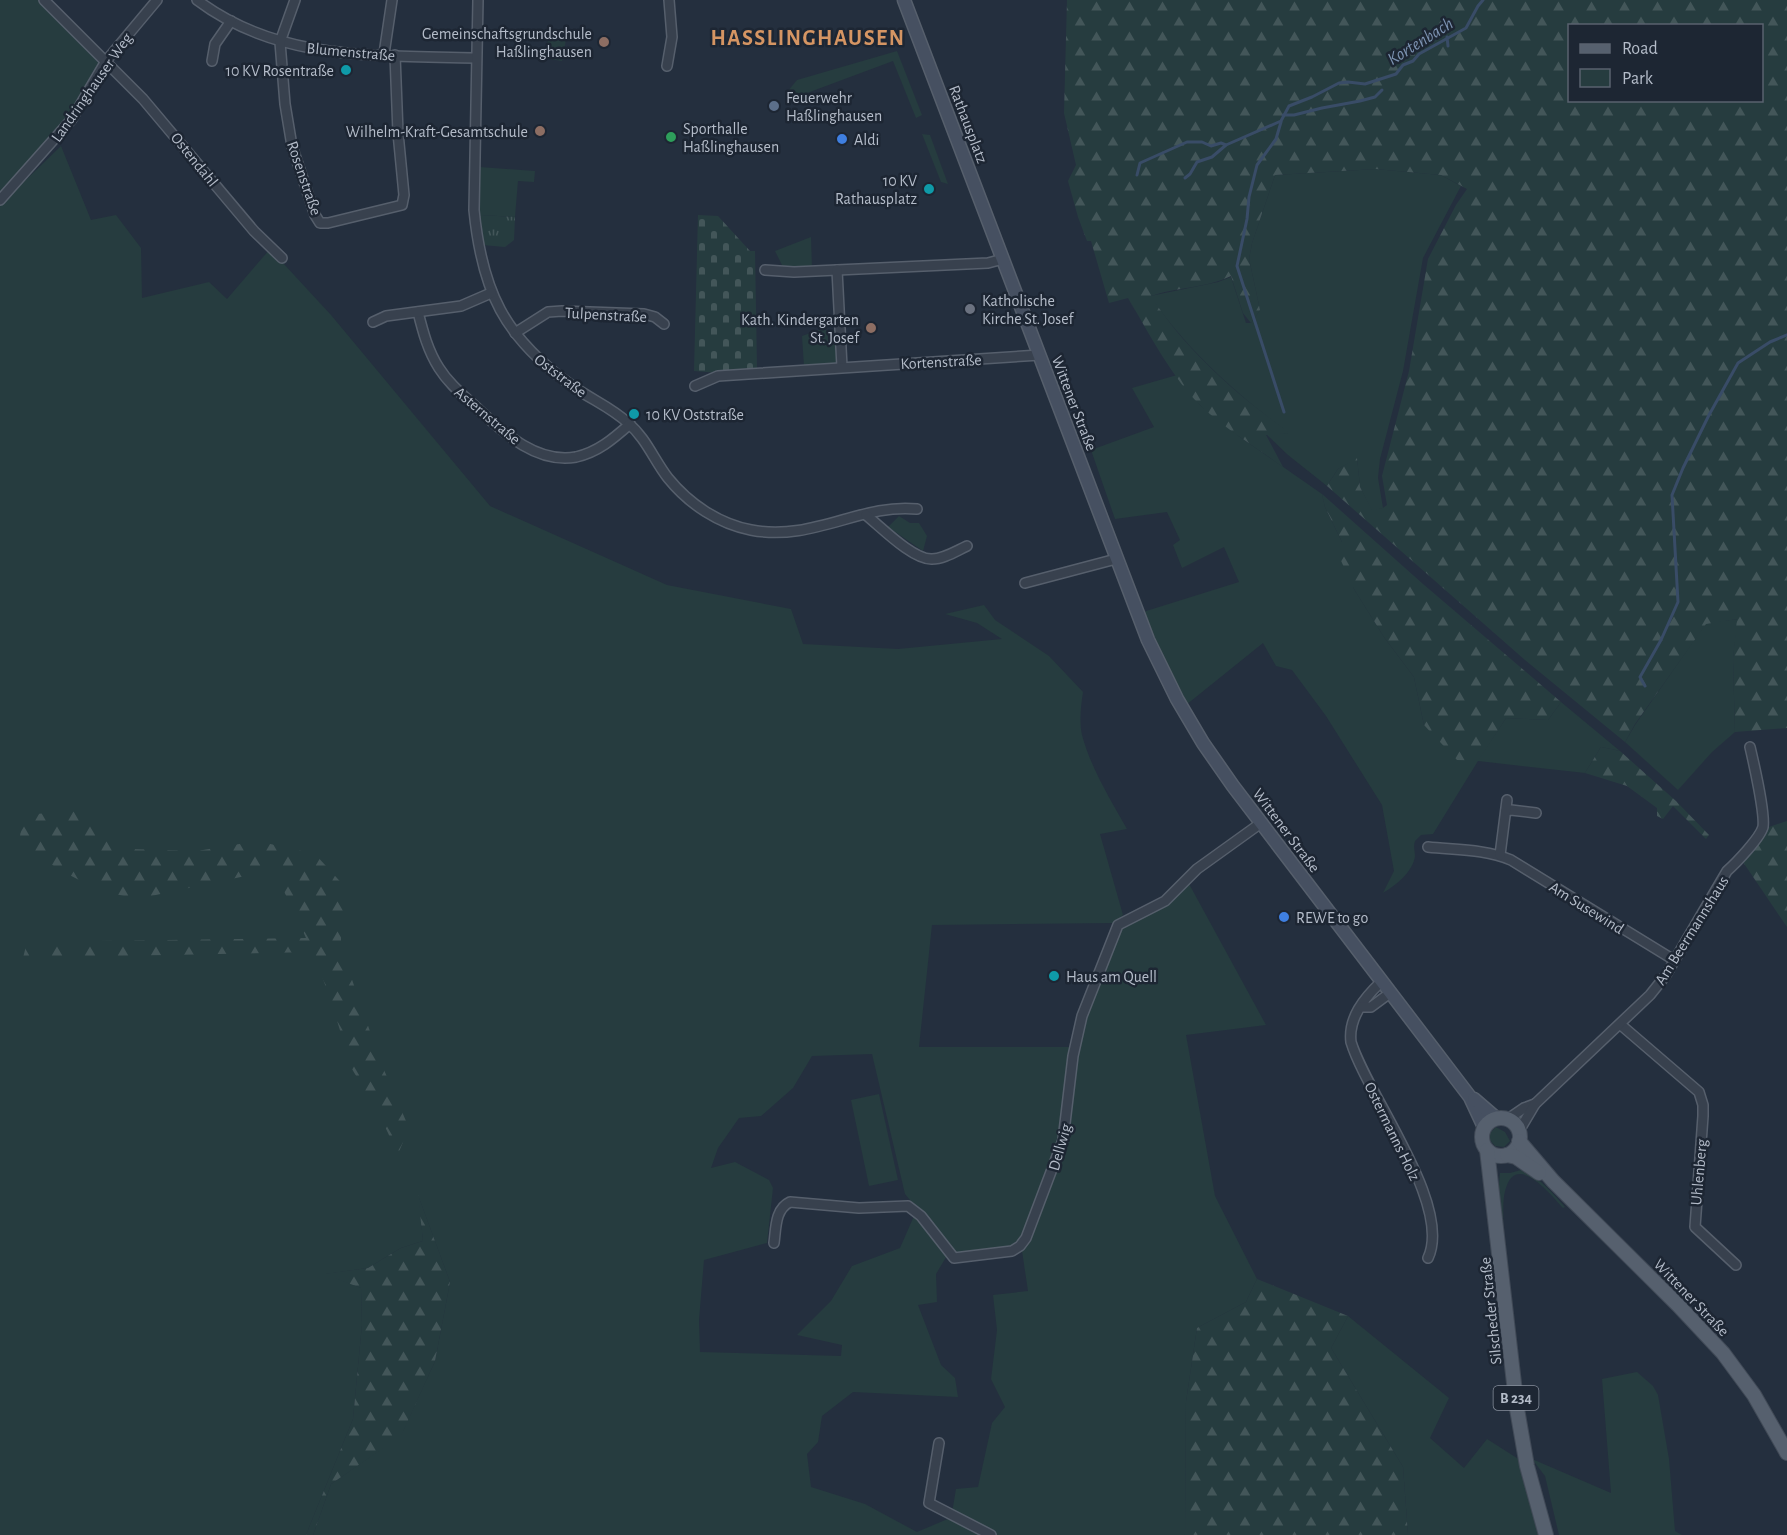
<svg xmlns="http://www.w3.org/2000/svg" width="1787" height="1535" viewBox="0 0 1787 1535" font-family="'Alegreya Sans',sans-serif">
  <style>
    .green { fill: #263c3f }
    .forest { fill: url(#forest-firs); fill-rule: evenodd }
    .cemetery { fill: url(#cemetery-stones) }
    .park { fill: url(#park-tufts) }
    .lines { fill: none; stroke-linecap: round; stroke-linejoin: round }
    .stream { stroke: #394c67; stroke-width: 3 }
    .street-casing { stroke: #565f6c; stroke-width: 12 }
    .secondary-casing { stroke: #565f6c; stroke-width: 15 }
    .primary-casing { stroke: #414a57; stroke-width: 16 }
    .street { stroke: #38414e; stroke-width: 9 }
    .secondary { stroke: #465061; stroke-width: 12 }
    .primary { stroke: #56606e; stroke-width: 14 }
    .education-dot { fill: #8d6e63; stroke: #1d2633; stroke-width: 2 }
    .culture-dot { fill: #0f9aa8; stroke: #1d2633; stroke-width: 2 }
    .service-dot { fill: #5c6f8a; stroke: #1d2633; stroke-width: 2 }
    .leisure-dot { fill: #2e9e5b; stroke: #1d2633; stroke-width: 2 }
    .shop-dot { fill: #3f7fe0; stroke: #1d2633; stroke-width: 2 }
    .worship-dot { fill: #6b7280; stroke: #1d2633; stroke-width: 2 }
    .labels { text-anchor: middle; stroke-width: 5; stroke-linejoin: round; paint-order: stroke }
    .shield { fill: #1d2633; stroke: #878f9c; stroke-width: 1.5 }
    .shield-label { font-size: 15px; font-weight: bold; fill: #b4bcc9 }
    .poi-label { font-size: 16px; fill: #b4bcc9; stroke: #1d2633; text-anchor: start }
    .street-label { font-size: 16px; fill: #b4bcc9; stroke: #1d2633 }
    .water-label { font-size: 18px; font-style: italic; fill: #7c92b1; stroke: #1d2633 }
    .district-label { font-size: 22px; font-weight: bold; letter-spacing: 1.5px; fill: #d59563; stroke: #1d2633 }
  </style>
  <defs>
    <pattern id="forest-firs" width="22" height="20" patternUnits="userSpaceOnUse" patternTransform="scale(1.5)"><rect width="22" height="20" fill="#263c3f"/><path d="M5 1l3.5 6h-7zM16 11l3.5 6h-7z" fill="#435659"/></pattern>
    <pattern id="cemetery-stones" width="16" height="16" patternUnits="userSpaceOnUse" patternTransform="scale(1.5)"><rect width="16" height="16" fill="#263c3f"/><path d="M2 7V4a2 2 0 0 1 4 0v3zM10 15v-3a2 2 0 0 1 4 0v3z" fill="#435659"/></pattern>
    <pattern id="park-tufts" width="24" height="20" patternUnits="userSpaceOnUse" patternTransform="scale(1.5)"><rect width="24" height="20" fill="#263c3f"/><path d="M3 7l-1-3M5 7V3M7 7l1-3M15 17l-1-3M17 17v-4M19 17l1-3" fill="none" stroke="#435659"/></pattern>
  </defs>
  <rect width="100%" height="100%" fill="#242f3e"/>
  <!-- green -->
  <g class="green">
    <polygon points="0,0 38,0 101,61 59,128 0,194"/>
    <polygon points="897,51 922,115 916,118 893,61 791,99 788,91 797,80"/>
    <polygon points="922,134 930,135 948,184 941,182"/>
    <path d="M61,146L91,220L116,215L141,248L142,298L209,282L227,299L270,249L331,315L490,506L667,585L791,609L803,644L898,649L1002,639L977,623L945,614L984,605L995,620L1049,656L1083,692C1081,705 1079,722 1082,735C1090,766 1111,801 1127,829L1100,834L1123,915L1114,923L932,925L919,1047H1072L1063,1137L1019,1246L959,1254L947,1244L905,1194L872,1054L812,1056L793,1088L761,1116L739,1118L718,1148L711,1168L735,1162L769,1180L773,1188L767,1243L704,1260L699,1320L700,1352L841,1356L842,1345L797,1335L831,1301L852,1266L900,1248L914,1216L948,1254L936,1274L937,1302L918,1305L941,1365L955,1378L958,1397L853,1392L822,1416L818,1442L807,1454L811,1487L865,1504L917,1532L950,1518L985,1535H313L331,1484L401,1435L435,1361L450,1282L419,1198L423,1241L401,1248L368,1268L326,1274L361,1288L362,1325L353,1419L306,1535H0V205Z"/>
    <polygon points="480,167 535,171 534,182 518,181 515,217 480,215"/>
    <path d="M1376,169L1441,175L1461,186L1423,258L1403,371L1380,459L1378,478L1383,508L1372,511L1360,487L1357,459L1338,469L1327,486L1288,455L1266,434L1289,433C1237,395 1186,349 1150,296L1218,282L1231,277L1246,323H1251L1260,310L1249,259L1252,243L1275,175Z"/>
    <polygon points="811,237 812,268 784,269 775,251"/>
    <polygon points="819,330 837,330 838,363 804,367 802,336"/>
    <path d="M1177,375L1200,405L1240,437L1322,494L1325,507L1342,542L1354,589L1384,637L1414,677L1424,725L1478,760L1506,718L1548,720L1561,702L1620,751L1601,747L1585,773L1478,761L1433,834L1421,835L1415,841C1413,847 1415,851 1415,856C1413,872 1395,886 1383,893L1394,871L1382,805L1326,716L1292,670L1276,666L1263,643L1186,705L1143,612L1239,582L1224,547L1182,568L1173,545L1180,540L1167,512L1115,519L1091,450L1154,427L1132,388Z"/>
    <polygon points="899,516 910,523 919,523 927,536 923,551 888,527"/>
    <polygon points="1738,619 1733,658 1735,732 1712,752 1678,790 1625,742 1635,725 1706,623"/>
    <polygon points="1188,882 1266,1025 1186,1035 1215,1196 1257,1279 1246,1302 1197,1328 1186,1402 1185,1535 996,1535 952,1513 956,1489 978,1487 992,1423 1005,1407 991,1379 997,1330 993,1295 1028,1291 1022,1251 1031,1237 1067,1134 1075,1061 1086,1011 1108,956 1122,928 1169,900"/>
    <polygon points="879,1094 898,1180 869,1186 851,1100"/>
    <polygon points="1496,1127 1505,1132 1510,1141 1504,1147 1495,1146 1490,1140 1490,1133"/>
    <path d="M1521,1170C1539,1176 1553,1194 1565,1207L1563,1208C1552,1196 1517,1152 1506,1188C1502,1199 1504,1214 1503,1226L1498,1194L1500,1173H1510Z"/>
    <polygon points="1348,1316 1449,1398 1430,1438 1464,1468 1487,1439 1520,1460 1538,1535 1408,1535 1403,1467 1331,1348"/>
    <polygon points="1637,1372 1653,1386 1658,1395 1669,1459 1675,1531 1682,1535 1559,1535 1545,1476 1532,1459 1611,1493 1602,1379"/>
  </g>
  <!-- forest -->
  <g class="forest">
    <path d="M1067,0H1787V728L1735,732L1733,658L1737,619L1706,624L1635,724L1625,742L1525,660L1327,486L1338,469L1357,458L1360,487L1372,510L1383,508L1387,505L1382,476L1409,371L1428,259L1456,205L1467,189L1441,175L1376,169L1275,175L1252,243L1249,259L1260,310L1251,323L1243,313L1231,276C1206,288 1177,287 1151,296C1185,350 1238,396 1290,433L1266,435L1283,467C1256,447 1225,429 1201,406C1172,378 1149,333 1128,298L1109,303L1091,241H1087L1078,217L1068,181L1076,165L1064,113ZM1570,26H1762V100H1570Z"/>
    <polygon points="1322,494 1423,584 1561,702 1548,720 1506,718 1478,761 1457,760 1424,725 1414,677 1384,637 1354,589 1337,552 1342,542 1325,507"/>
    <polygon points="1601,747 1620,751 1676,801 1709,835 1706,839 1673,806 1663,819 1657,816 1657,808 1627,786 1585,773"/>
    <polygon points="73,811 129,849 197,851 257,841 315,854 347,889 341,924 341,948 381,1063 409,1128 398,1154 379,1114 352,1069 330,998 313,952 23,958 27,942 306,938 295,913 273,870 137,899 98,890 60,870 19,843 23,815"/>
    <polygon points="1787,821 1787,927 1743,862 1766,828"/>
    <polygon points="418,1195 450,1282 435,1361 401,1436 331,1484 313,1535 306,1535 353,1419 362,1325 361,1288 324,1274 368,1268 401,1248 423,1241"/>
    <polygon points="1257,1279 1348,1316 1331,1348 1403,1467 1408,1535 1185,1535 1186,1402 1197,1328 1246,1302"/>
  </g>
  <!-- cemetery -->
  <polygon class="cemetery" points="698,215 718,216 750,251 755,251 757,370 720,373 694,371"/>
  <!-- park -->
  <g class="park">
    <polygon points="550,30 567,34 562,61 544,58"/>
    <polygon points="480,215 515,217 514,240 505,247 483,245"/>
  </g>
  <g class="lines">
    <!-- stream -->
    <g class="stream">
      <polyline points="1447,37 1448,46"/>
      <polyline points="1283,115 1294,115 1322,108 1360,101 1375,97 1382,90"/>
      <polyline points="1281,122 1276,139 1257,165 1249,197 1247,219 1237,266 1284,412"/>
      <polyline points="1137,175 1140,163 1187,142 1202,142 1211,146 1221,143 1226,145 1281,121 1289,106 1312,97 1339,83 1348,82 1365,84 1396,74 1403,65 1413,61 1419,54 1466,28 1478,6 1483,0"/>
      <polyline points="1185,178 1190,174 1197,162 1212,157 1226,145"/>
      <polyline points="1645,686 1640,677 1661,640 1678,602 1672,495 1683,468 1709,415 1738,363 1770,342 1787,335"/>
    </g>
    <defs>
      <g id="street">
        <polyline points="44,0 143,99 254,231 282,258"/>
        <path d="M197,0C279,62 378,55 476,58"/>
        <polyline points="295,0 280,42 285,104 292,146 315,215 320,223 328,223 402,205 404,195 398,133 395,55"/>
        <path d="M478,0L474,210C482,291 504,337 571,385C590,399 611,407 628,423C646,438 654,460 668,478C689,504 719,524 751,530C813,542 861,503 917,509"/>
        <polyline points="384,54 392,0"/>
        <polyline points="212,61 215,44 231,21"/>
        <polyline points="667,66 672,37 669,0"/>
        <polyline points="0,200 72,119 106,61 157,0"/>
        <polyline points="765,270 794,272 988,263 1003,259"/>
        <polyline points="837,270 842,367"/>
        <path d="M418,312C423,332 428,351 439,368C449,384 463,395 477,408C503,432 536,464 576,457C598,452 613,439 630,424"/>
        <polyline points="373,322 386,316 461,306 491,293"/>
        <polyline points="515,333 548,312 562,311 644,314 655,317 664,324"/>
        <polyline points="695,386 718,376 1040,355"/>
        <path d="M866,515C881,527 913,560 932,559C944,559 956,551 967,546"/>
        <polyline points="1025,583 1116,559"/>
        <polyline points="1506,811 1511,810 1536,813"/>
        <path d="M1428,847C1456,850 1485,849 1511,860L1674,960"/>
        <polyline points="1500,855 1507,800"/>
        <path d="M1381,982C1364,998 1348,1018 1351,1042C1367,1095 1453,1205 1428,1258"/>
        <polyline points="1361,1007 1371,1007 1390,993"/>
        <polyline points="1621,1025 1699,1092 1703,1105 1703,1116 1695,1227 1736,1265"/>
        <polyline points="1508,1119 1524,1108 1535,1104"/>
        <path d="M1519,1131L1535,1104L1650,995L1666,975L1727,871C1736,863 1760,838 1763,827C1765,814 1754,764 1750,747"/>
        <path d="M774,1243C776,1228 775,1209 790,1202L859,1208L908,1206L921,1216L954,1258L1012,1251L1020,1246L1026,1238L1063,1140L1073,1056L1082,1016L1118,925L1165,901L1197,869L1261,823"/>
        <polyline points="939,1443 929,1503 991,1535"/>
      </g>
      <g id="secondary">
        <polyline points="904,0 1148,640 1177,699 1203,743 1233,786 1470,1097 1484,1127"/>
        <polyline points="1474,1099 1496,1118"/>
      </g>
      <g id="primary">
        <circle cx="1501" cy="1137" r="19"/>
        <polyline points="1519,1141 1553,1181 1678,1305 1723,1353 1754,1395 1787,1453"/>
        <polyline points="1487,1150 1517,1409 1527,1466 1546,1535"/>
        <polyline points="1507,1155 1516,1157 1539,1173"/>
      </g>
    </defs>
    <!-- street casing -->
    <use href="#street" class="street-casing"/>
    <!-- secondary casing -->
    <use href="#secondary" class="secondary-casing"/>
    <!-- primary casing -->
    <use href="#primary" class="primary-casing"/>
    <!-- street -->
    <use href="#street" class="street"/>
    <!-- secondary -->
    <use href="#secondary" class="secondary"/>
    <!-- primary -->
    <use href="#primary" class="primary"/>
  </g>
  <!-- markers -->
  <g class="education-dot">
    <circle cx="604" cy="42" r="6"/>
    <circle cx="540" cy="131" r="6"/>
    <circle cx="871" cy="328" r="6"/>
  </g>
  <g class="culture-dot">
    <circle cx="346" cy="70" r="6"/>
    <circle cx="929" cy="189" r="6"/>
    <circle cx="634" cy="414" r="6"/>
    <circle cx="1054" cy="976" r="6"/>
  </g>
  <circle class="service-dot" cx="774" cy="106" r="6"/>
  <circle class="leisure-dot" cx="671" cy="137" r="6"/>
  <g class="shop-dot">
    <circle cx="842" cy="139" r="6"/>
    <circle cx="1284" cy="917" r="6"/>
  </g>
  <circle class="worship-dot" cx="970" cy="309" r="6"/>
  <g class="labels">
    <!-- shield labels -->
    <rect class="shield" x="1493.5" y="1386" width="45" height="24" rx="4.5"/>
    <g class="shield-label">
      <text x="1516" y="1403">B 234</text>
    </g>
    <!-- poi labels -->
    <g class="poi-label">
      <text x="592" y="39" text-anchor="end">Gemeinschaftsgrundschule<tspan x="592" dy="18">Haßlinghausen</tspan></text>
      <text x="334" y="76" text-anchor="end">10 KV Rosentraße</text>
      <text x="786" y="103">Feuerwehr<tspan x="786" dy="18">Haßlinghausen</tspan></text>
      <text x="683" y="134">Sporthalle<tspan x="683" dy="18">Haßlinghausen</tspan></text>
      <text x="528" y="137" text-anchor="end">Wilhelm-Kraft-Gesamtschule</text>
      <text x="854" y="145">Aldi</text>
      <text x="917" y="186" text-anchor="end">10 KV<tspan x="917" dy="18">Rathausplatz</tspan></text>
      <text x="982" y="306">Katholische<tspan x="982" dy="18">Kirche St. Josef</tspan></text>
      <text x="859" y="325" text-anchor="end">Kath. Kindergarten<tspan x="859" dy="18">St. Josef</tspan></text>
      <text x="646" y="420">10 KV Oststraße</text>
      <text x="1296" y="923">REWE to go</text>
      <text x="1066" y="982">Haus am Quell</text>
    </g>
    <!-- street labels -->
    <g class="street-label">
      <text transform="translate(351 51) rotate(5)" y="6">Blumenstraße</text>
      <text transform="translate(91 87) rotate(-55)" y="6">Landringhauser Weg</text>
      <text transform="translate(969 124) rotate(69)" y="6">Rathausplatz</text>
      <text transform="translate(195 159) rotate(51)" y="6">Ostendahl</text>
      <text transform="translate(305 178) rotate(71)" y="6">Rosenstraße</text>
      <text transform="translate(606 314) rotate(3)" y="6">Tulpenstraße</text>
      <text transform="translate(941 361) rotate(-3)" y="6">Kortenstraße</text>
      <text transform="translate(561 375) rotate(37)" y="6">Oststraße</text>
      <text transform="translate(1075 403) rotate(69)" y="6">Wittener Straße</text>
      <text transform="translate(488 415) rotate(40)" y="6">Asternstraße</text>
      <text transform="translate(1287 830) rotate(53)" y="6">Wittener Straße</text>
      <text transform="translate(1587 907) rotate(32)" y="6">Am Susewind</text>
      <text transform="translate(1691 930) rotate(-58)" y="6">Am Beermannshaus</text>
      <text transform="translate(1393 1131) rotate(64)" y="6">Ostermanns Holz</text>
      <text transform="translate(1059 1147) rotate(-74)" y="6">Dellwig</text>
      <text transform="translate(1698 1172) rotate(-85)" y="6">Uhlenberg</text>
      <text transform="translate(1692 1297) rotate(46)" y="6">Wittener Straße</text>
      <text transform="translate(1490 1311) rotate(-96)" y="6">Silscheder Straße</text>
    </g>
    <!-- water labels -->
    <g class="water-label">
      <text transform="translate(1420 41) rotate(-32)" y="6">Kortenbach</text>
    </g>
    <!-- district labels -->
    <g class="district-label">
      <text x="808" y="45">HASSLINGHAUSEN</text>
    </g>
  </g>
  <!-- legend -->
  <rect x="1568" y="24" width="195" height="78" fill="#1d2633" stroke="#59626f" stroke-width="1.5"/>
  <rect x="1580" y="44" width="30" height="9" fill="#56606e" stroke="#59626f" stroke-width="1.5"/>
  <text x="1622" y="54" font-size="18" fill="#b4bcc9">Road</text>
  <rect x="1580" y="69" width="30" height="18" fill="#263c3f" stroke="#59626f" stroke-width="1.5"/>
  <text x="1622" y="84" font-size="18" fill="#b4bcc9">Park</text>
</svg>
